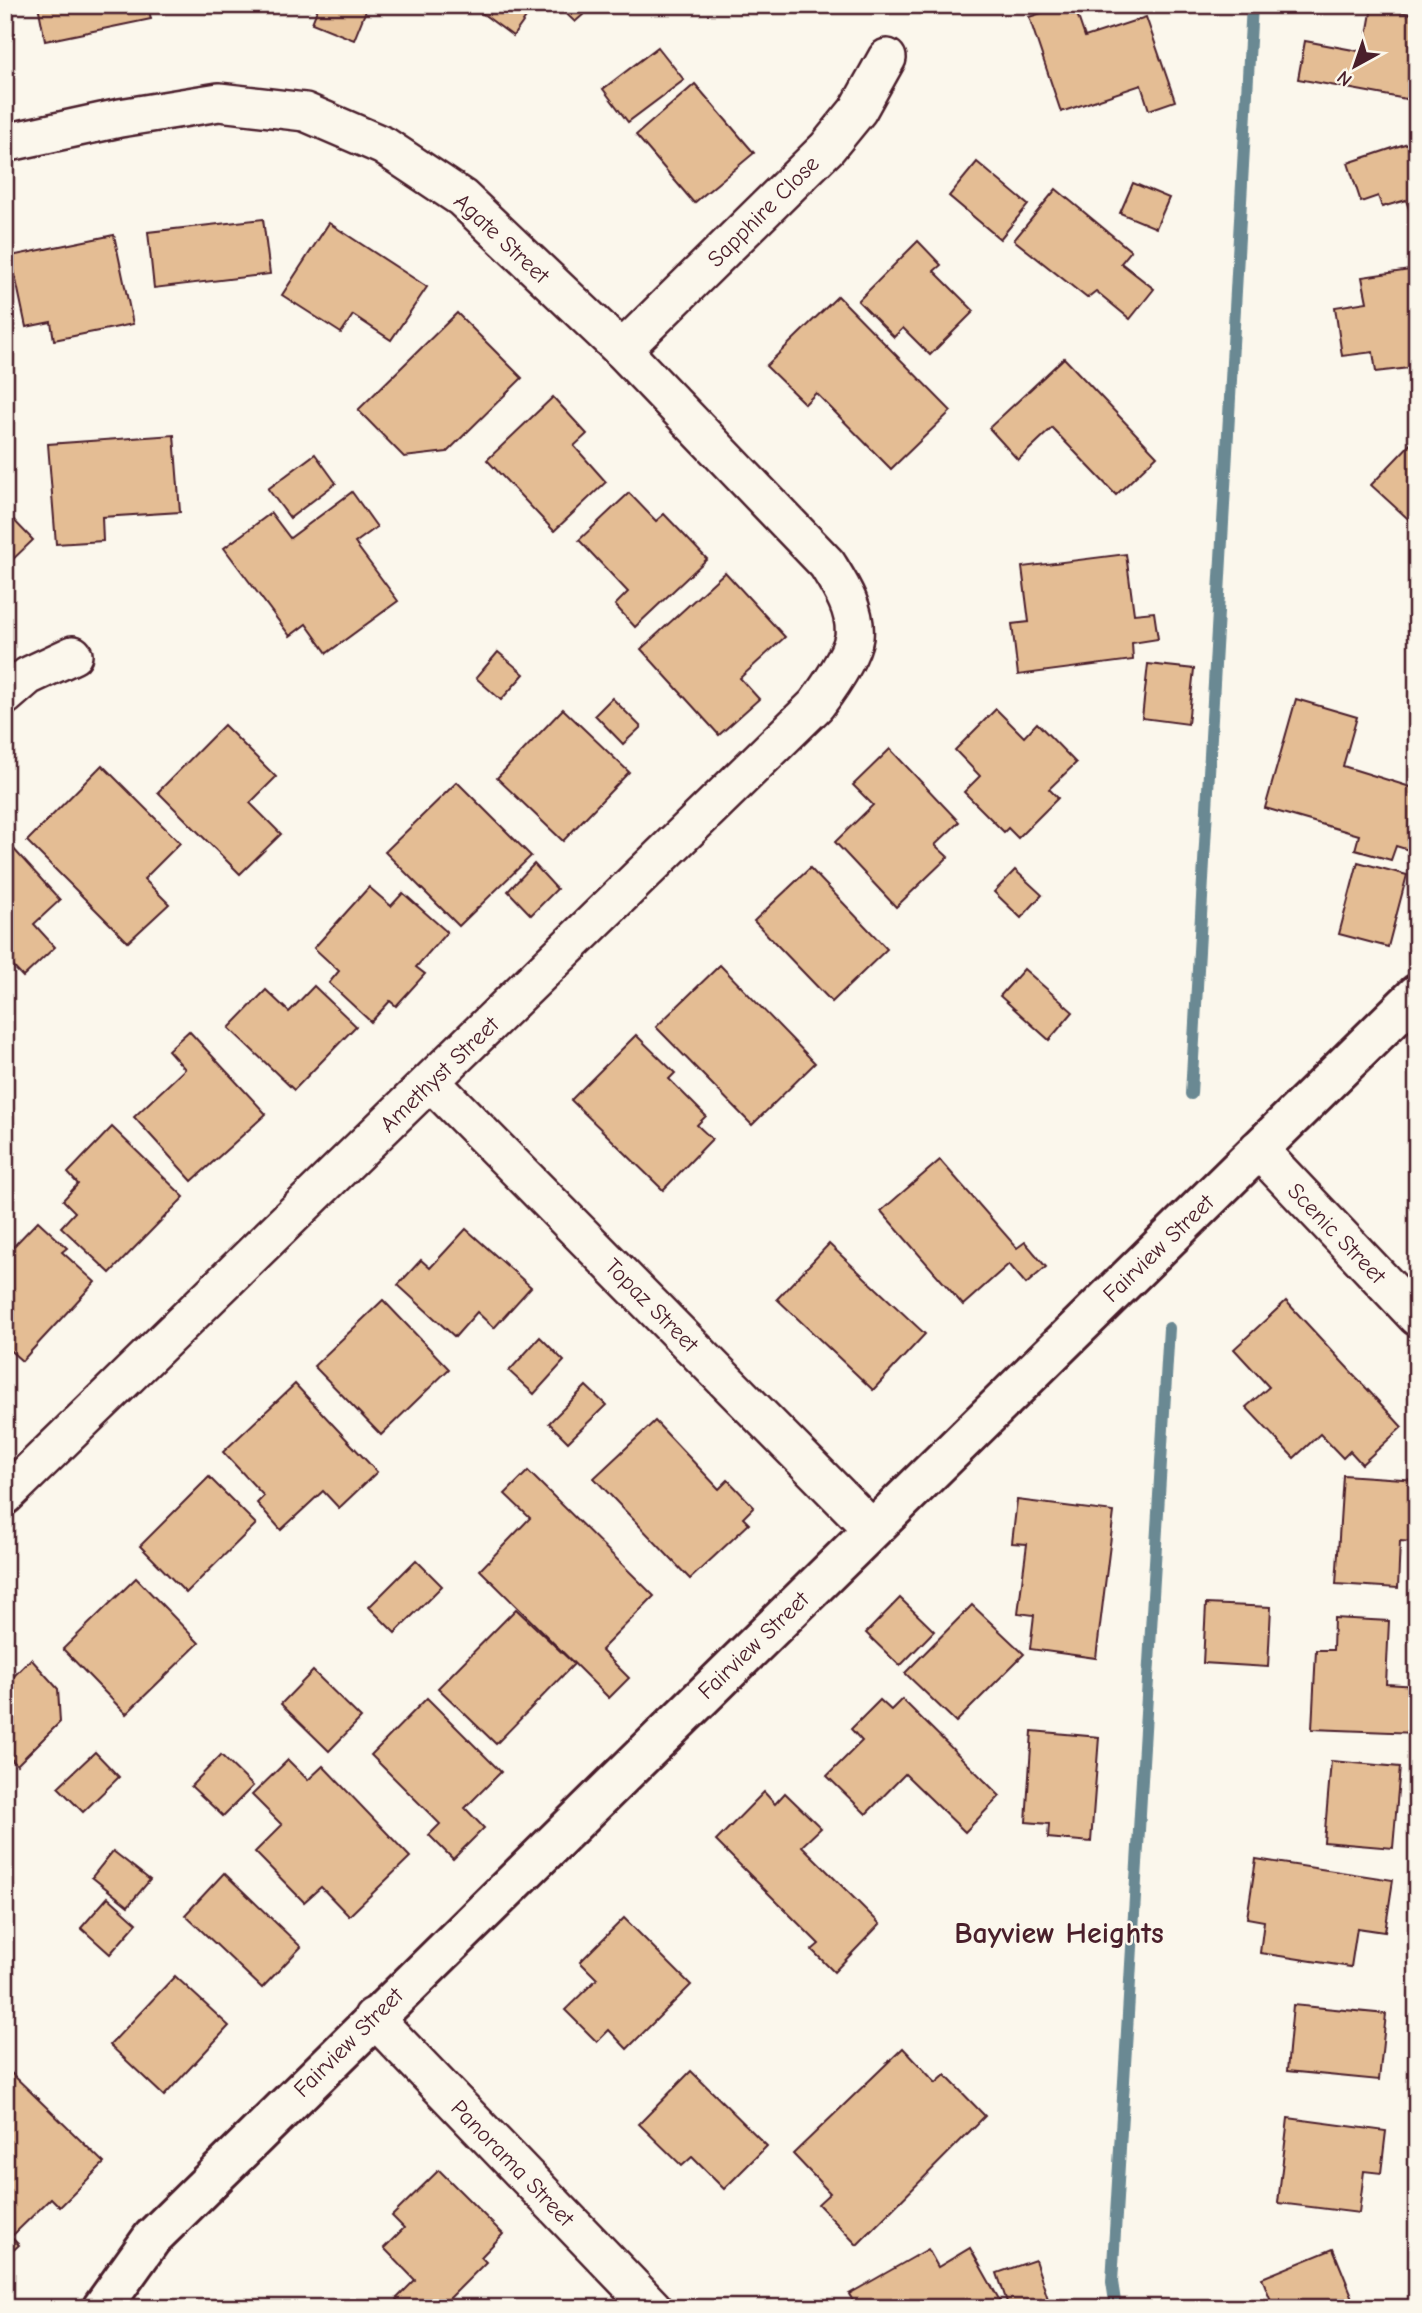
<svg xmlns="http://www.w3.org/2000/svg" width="1422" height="2313" viewBox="0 0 1422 2313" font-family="'Comic Neue',sans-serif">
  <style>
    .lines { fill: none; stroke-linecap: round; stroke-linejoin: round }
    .stream { stroke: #6a8993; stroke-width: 12 }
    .building { fill: #e4bd94; stroke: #4a1f2b; stroke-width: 2 }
    .minor-casing { stroke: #4a1f2b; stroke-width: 42 }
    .tertiary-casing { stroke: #4a1f2b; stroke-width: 44 }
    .minor { stroke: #fbf7ec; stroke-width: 37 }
    .tertiary { stroke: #fbf7ec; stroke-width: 38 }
    .labels { text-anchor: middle; stroke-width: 5; stroke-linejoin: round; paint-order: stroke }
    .street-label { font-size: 23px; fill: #4a1f2b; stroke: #fbf7ec }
    .district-label { font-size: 30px; font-weight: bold; fill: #4a1f2b; stroke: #fbf7ec }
  </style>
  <rect width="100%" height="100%" fill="#fbf7ec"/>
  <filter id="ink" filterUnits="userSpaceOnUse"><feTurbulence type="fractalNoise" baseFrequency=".0143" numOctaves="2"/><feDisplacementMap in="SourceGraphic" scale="14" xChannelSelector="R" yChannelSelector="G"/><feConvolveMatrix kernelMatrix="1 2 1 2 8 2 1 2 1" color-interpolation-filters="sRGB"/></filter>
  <g filter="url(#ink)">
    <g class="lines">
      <!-- stream -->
      <g class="stream">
        <polyline points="1191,1094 1252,5"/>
        <polyline points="1116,2308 1112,2282 1169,1328"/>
      </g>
    </g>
    <!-- building -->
    <g class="building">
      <polygon points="38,5 148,5 151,19 45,41"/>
      <polygon points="319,5 368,5 354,40 312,23"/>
      <polygon points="471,5 535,5 513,36"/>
      <polygon points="557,5 594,5 575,22"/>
      <polygon points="1066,5 1074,5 1085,37 1146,17 1175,101 1149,110 1141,85 1061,112 1029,17"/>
      <polygon points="1372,7 1417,15 1417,101 1298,79 1305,41 1364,52"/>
      <polygon points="658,47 684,80 628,122 603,89"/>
      <polygon points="695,84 754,153 694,203 636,135"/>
      <polygon points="1417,140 1417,223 1414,224 1406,200 1382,207 1378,196 1361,202 1348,163"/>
      <polygon points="977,162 1028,205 1000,239 949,196"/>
      <polygon points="1133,183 1169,198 1156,228 1120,213"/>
      <polygon points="1056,189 1131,251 1121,263 1154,289 1130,319 1096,291 1087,298 1014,240"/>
      <polygon points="263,219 270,274 154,288 148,232"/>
      <polygon points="329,223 427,287 391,340 353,315 341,333 282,295"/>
      <polygon points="114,235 133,324 54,340 51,322 26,327 11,256"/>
      <polygon points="918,241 941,265 934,271 974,311 930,355 903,328 894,337 858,301"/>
      <polygon points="1417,269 1417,367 1376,372 1373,352 1342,356 1335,307 1367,302 1362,277"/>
      <polygon points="838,296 951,411 891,469 816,393 805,404 766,366"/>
      <polygon points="457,313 522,378 447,452 404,457 358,410"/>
      <polygon points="1064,358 1157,456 1116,495 1052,428 1018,460 989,428"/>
      <polygon points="553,397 587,434 574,446 606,482 554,531 487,460"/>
      <polygon points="174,435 180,512 102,517 103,541 56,544 48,444"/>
      <polygon points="1417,437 1417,527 1371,485"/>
      <polygon points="315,454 336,483 290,518 268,489"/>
      <polygon points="352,492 377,527 355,543 398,601 327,653 306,624 290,636 224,548 271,513 290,538"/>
      <polygon points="629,493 656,521 664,514 707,559 635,627 615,605 628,592 579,540"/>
      <polygon points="5,511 33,540 5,567"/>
      <polygon points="1126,554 1134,614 1154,612 1158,639 1132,643 1133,660 1018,675 1012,624 1029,622 1022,567"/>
      <polygon points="725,572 785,637 740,678 759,699 719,735 641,649"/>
      <polygon points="498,652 524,674 501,700 476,678"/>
      <polygon points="1148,664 1194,669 1188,724 1142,718"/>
      <polygon points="612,698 641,727 623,744 595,715"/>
      <polygon points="1296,699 1357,717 1343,766 1417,789 1415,852 1396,846 1391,860 1355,850 1359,835 1265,808"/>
      <polygon points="563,709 629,772 563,841 497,778"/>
      <polygon points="996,709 1024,737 1037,723 1076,763 1049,789 1058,798 1018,838 1008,828 1004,832 964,792 980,776 955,750"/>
      <polygon points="224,725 276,777 250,803 281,834 240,874 158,792"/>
      <polygon points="890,749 959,822 935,845 948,857 896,907 835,842 873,805 853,785"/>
      <polygon points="102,765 180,843 144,879 169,904 128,942 27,841"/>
      <polygon points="457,782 531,856 459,926 385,852"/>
      <polygon points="11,846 60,900 34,924 55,947 23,977 5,958 5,851"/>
      <polygon points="1358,862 1407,875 1388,947 1339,934"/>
      <polygon points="534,864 557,889 531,915 508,891"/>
      <polygon points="810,868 887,949 832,1002 754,921"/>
      <polygon points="1015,870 1042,895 1021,918 994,892"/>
      <polygon points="369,887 391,906 403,893 447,932 416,967 425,974 396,1006 390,1001 371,1022 329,983 339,971 314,948"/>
      <polygon points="720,965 815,1063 752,1125 656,1027"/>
      <polygon points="1024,969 1073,1012 1049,1040 1000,996"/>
      <polygon points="314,986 356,1026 294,1090 229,1028 266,990 289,1012"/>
      <polygon points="189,1031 266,1114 192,1181 134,1117 185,1069 168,1050"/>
      <polygon points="636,1035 675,1073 669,1079 706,1116 697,1125 712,1139 663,1190 571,1100"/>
      <polygon points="112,1127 184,1197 110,1273 61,1227 75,1212 63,1200 78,1184 68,1173"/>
      <polygon points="940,1160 1017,1248 1025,1242 1046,1267 1026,1284 1009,1264 963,1305 881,1211"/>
      <polygon points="38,1221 67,1248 62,1252 95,1282 22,1361 5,1346 5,1241 12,1248"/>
      <polygon points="466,1229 531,1287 494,1328 477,1312 455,1337 398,1285 421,1260 430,1268"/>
      <polygon points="829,1244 925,1334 873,1390 777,1299"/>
      <polygon points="383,1300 449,1369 381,1435 314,1366"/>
      <polygon points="1286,1301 1402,1427 1362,1464 1350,1451 1343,1458 1320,1434 1294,1458 1246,1407 1269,1387 1234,1349"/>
      <polygon points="540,1337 564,1361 534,1394 509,1371"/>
      <polygon points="295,1384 377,1472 339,1508 323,1491 281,1530 257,1503 264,1496 223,1452"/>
      <polygon points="586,1386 606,1405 568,1442 549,1423"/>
      <polygon points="655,1421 719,1489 728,1480 754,1507 743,1518 749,1524 690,1579 594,1478"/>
      <polygon points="528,1471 654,1596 601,1650 629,1678 609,1698 480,1570 530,1518 505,1494"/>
      <polygon points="1343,1475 1417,1480 1413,1542 1400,1541 1398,1588 1336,1584"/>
      <polygon points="209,1477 256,1524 186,1593 140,1546"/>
      <polygon points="1017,1500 1114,1512 1096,1658 1030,1649 1034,1615 1018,1613 1027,1544 1012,1543"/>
      <polygon points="416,1560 442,1586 395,1633 369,1607"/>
      <polygon points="136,1578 199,1643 126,1714 63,1649"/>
      <polygon points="900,1598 934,1631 900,1666 866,1633"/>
      <polygon points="1206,1604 1271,1607 1268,1667 1203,1663"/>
      <polygon points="972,1605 1024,1654 956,1722 905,1673"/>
      <polygon points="516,1609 574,1664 496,1744 438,1688"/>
      <polygon points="1334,1618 1389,1621 1386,1684 1417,1686 1417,1733 1312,1729 1316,1650 1333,1650"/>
      <polygon points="31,1659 58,1689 60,1722 17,1765 5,1753 5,1685"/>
      <polygon points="313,1671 361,1718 329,1751 281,1704"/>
      <polygon points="427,1698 501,1772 465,1808 484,1828 453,1859 429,1835 440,1824 371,1755"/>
      <polygon points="902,1699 1000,1796 965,1832 905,1774 866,1814 827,1776 862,1741 851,1729 880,1700 891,1710"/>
      <polygon points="1032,1731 1099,1737 1091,1842 1048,1838 1049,1824 1026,1822"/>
      <polygon points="95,1752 119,1777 83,1812 58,1787"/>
      <polygon points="221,1755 253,1786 223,1816 191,1786"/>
      <polygon points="288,1760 308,1780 323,1766 410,1857 349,1916 321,1887 304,1902 255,1852 282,1825 252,1795"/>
      <polygon points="1331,1761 1400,1767 1393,1848 1324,1842"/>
      <polygon points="764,1792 775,1804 785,1793 821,1828 802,1846 880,1924 834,1972 812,1950 819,1944 716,1841"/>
      <polygon points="113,1851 150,1880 128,1906 92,1877"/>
      <polygon points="1256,1859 1393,1880 1385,1932 1357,1928 1351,1967 1260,1953 1264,1921 1247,1918"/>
      <polygon points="224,1873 301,1947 262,1988 185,1915"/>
      <polygon points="108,1897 137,1923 110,1954 81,1928"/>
      <polygon points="624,1918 691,1985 627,2049 609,2030 597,2042 565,2010 597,1979 580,1962"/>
      <polygon points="175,1976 229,2026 164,2096 110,2045"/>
      <polygon points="1293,2005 1386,2014 1379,2080 1287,2071"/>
      <polygon points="903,2048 936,2083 945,2075 985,2116 857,2245 818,2204 830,2193 793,2154"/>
      <polygon points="5,2067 104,2163 60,2207 51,2198 11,2237 19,2245 5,2258"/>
      <polygon points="691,2071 767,2146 724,2189 692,2157 682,2166 639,2124"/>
      <polygon points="1288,2118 1386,2131 1381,2173 1364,2171 1359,2213 1278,2203"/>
      <polygon points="439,2170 503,2234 481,2257 486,2262 440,2308 404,2308 396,2299 415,2280 384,2248 404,2228 392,2216"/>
      <polygon points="970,2248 1004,2308 857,2308 849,2294 928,2249 938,2267"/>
      <polygon points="1333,2249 1357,2308 1274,2308 1262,2278"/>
      <polygon points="1035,2260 1051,2308 1009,2308 997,2273"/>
    </g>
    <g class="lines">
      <defs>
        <g id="minor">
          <path d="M5,143L120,118L219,102L305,112L384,146L462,198L622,350L827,564C840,585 857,610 854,637C851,656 828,689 816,705L5,1496"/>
          <polyline points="622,350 827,148 858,110 887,58"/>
          <polyline points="5,696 28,676 73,655"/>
          <polyline points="431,1082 872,1529"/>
          <polyline points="1258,1149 1417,1317"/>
          <polyline points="373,2017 653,2308"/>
        </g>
        <polyline id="tertiary" points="102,2308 152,2238 1417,994"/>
      </defs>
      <!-- minor casing -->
      <use href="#minor" class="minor-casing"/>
      <!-- tertiary casing -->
      <use href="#tertiary" class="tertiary-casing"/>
      <!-- minor -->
      <use href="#minor" class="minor"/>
      <!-- tertiary -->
      <use href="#tertiary" class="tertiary"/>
    </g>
  </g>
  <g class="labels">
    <!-- street labels -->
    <g class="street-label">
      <text transform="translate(763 211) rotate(-45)" y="8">Sapphire Close</text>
      <text transform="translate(502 238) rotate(43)" y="8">Agate Street</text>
      <text transform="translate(439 1074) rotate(-44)" y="8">Amethyst Street</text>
      <text transform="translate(1337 1233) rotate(46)" y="8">Scenic Street</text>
      <text transform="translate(1158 1248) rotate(-44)" y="8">Fairview Street</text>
      <text transform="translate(652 1305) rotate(45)" y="8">Topaz Street</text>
      <text transform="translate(753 1645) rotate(-44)" y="8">Fairview Street</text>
      <text transform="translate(348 2042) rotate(-45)" y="8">Fairview Street</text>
      <text transform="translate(513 2163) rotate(46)" y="8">Panorama Street</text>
    </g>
    <!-- district labels -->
    <g class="district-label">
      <text x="1059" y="1943">Bayview Heights</text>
    </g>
  </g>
  <!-- margin -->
  <rect width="1422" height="2313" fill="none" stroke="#fbf7ec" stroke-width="28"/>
  <rect x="14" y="14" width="1394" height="2285" fill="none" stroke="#4a1f2b" stroke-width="2.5" filter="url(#ink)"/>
  <!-- north arrow -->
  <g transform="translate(1355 66) rotate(220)" stroke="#fbf7ec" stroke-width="5" paint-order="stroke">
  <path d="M0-5L12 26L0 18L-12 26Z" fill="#4a1f2b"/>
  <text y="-10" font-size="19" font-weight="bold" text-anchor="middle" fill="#4a1f2b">N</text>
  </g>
</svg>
